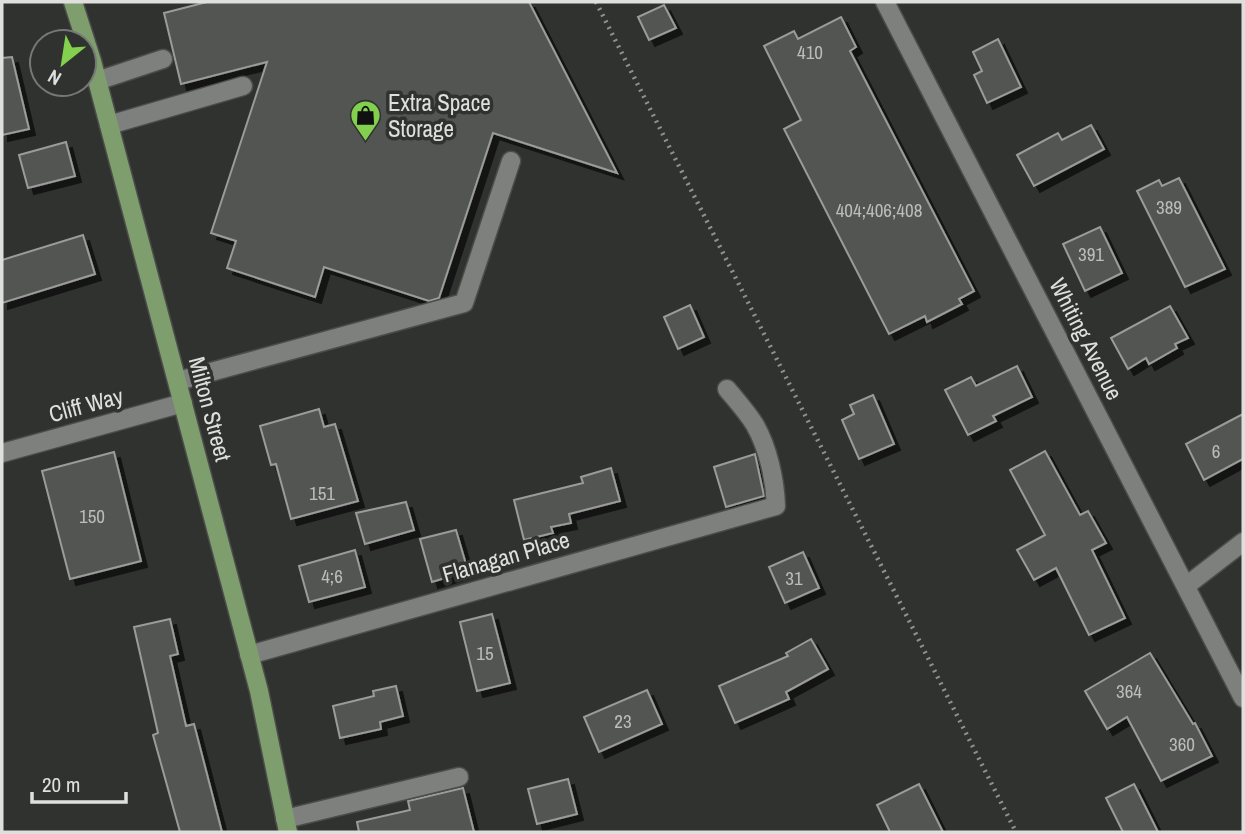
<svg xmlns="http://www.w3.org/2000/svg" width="1245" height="834" viewBox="0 0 1245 834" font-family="'Archivo Narrow',sans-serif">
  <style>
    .building { fill: #535552; stroke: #9a9c99; stroke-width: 2; filter: url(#shadow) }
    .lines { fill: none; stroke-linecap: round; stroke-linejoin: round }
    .minor-casing { stroke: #4c4d4b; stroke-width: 21 }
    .major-casing { stroke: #4c4d4b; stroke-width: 21 }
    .path { stroke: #90918f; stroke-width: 4.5; stroke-dasharray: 2 5; stroke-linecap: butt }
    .minor { stroke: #7e807d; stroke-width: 18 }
    .major { stroke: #7f9e6d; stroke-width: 18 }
    .labels { text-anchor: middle; stroke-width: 7; stroke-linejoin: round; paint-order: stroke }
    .number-label { font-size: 19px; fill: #bcbdbb }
    .poi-label { font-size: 23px; fill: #dfe0de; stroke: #30322f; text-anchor: start }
    .street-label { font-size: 23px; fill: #dfe0de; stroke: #30322f }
  </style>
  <defs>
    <filter id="shadow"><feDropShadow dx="6" dy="6" stdDeviation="0" flood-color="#0009"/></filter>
  </defs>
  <rect width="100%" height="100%" fill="#30322f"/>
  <!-- building -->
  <g class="building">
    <polygon points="207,2 529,2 617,173 493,133 439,298 429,301 324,267 315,297 227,268 236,241 211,233 267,62 181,84 164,13"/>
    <polygon points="664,5 676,28 649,40 638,17"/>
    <polygon points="841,17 856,47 850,51 974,291 959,299 962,304 927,322 925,316 889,334 784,129 801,120 764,46 794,31 798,39"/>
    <polygon points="998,39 1021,87 987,103 974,75 982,71 973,52"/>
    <polygon points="12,57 29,129 2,135 2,58"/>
    <polygon points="1091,125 1104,149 1034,186 1017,155 1058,133 1062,140"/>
    <polygon points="66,142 75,176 28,188 19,155"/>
    <polygon points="1179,178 1225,269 1185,287 1137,191 1159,180 1162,186"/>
    <polygon points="1100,227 1122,273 1085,291 1063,244"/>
    <polygon points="83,235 95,274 2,303 2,260"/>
    <polygon points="690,305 704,337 678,349 664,317"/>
    <polygon points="1170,306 1188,338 1175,344 1177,348 1149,364 1146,358 1128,369 1111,338"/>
    <polygon points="1017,366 1032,397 993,416 996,421 968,435 945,390 971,377 976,386"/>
    <polygon points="873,395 894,444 859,459 842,420 854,414 850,405"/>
    <polygon points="319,409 324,427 335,424 358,501 291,519 276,464 271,465 260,426"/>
    <polygon points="1243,414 1243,459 1204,480 1186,444"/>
    <polygon points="1045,451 1080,515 1088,511 1106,543 1092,550 1125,618 1089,635 1056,568 1034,580 1017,550 1045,535 1010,470"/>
    <polygon points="114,452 141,561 70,579 42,471"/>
    <polygon points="755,454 764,496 726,507 714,467"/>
    <polygon points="611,468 620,501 569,514 571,523 551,527 553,533 524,540 514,500 583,483 581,477"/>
    <polygon points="406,502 414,530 365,544 356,513"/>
    <polygon points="456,530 468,571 432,582 420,539"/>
    <polygon points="355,550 365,587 309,602 299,566"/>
    <polygon points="803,552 819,588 785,603 769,567"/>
    <polygon points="492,614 510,683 477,691 460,622"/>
    <polygon points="170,619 178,654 170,656 186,726 194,724 222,832 180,832 153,735 158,733 134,627"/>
    <polygon points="811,639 828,669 786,692 789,699 735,723 719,686 788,656 786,653"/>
    <polygon points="1150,653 1193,724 1195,723 1212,756 1161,781 1127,717 1107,729 1085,691"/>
    <polygon points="396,686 403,716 380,722 381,729 340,738 333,706 374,696 373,691"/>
    <polygon points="647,690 662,724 599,752 584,717"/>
    <polygon points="568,779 577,814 537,824 528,789"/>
    <polygon points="919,784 943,832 890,832 877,805"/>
    <polygon points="1134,784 1158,832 1123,832 1106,798"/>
    <polygon points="463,788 474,832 359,832 357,822 410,810 408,801"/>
  </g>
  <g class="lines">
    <defs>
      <g id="minor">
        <polyline points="885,2 1243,698"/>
        <polyline points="97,81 163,59"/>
        <polyline points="109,125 243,86"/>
        <polyline points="178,381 464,303 511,161"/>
        <polyline points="2,453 183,403"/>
        <polyline points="1186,586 1243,542"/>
        <path d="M249,655L776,506C775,479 768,448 755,425C747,412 736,400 727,389"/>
        <polyline points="285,819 459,777"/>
      </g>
      <polyline id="major" points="73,2 92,61 259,691 288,832"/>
    </defs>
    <!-- minor casing -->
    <use href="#minor" class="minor-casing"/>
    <!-- major casing -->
    <use href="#major" class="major-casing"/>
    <!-- path -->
    <polyline class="path" points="596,2 1016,832"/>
    <!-- minor -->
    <use href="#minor" class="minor"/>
    <!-- major -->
    <use href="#major" class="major"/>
  </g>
  <!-- icons -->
  <defs>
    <symbol id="shop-pin" viewBox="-11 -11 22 30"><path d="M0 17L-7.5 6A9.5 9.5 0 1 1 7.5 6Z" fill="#83d04f" stroke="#30322f"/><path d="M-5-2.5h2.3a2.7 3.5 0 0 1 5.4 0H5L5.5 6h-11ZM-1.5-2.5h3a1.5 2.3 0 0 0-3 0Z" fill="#111"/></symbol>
  </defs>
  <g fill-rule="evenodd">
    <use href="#shop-pin" x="348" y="98" width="35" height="47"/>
  </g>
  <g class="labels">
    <!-- number labels -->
    <g class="number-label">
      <text x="810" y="59">410</text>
      <text x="1169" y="214">389</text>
      <text x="879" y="217">404;406;408</text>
      <text x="1091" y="261">391</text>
      <text x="1216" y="458">6</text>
      <text x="322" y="500">151</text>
      <text x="92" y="523">150</text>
      <text x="332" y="583">4;6</text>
      <text x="794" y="585">31</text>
      <text x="485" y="660">15</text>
      <text x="1129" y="698">364</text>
      <text x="623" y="728">23</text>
      <text x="1182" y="751">360</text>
    </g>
    <!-- poi labels -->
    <g class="poi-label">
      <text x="388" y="111">Extra Space<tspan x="388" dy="26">Storage</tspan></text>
    </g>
    <!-- street labels -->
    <g class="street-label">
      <text transform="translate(1086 339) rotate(63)" y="8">Whiting Avenue</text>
      <text transform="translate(86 405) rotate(-15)" y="8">Cliff Way</text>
      <text transform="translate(210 409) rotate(75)" y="8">Milton Street</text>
      <text transform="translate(506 557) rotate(-16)" y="8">Flanagan Place</text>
    </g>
  </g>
  <!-- border -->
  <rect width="1245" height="834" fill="none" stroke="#dfe0de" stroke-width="7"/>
  <!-- north arrow -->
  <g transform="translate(63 63) rotate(210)"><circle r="33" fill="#30322f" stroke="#767875" stroke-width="2"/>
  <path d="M0-5L12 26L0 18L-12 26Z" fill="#83d04f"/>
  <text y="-10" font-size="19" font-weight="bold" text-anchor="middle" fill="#dfe0de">N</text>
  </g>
  <!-- scale -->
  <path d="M32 792v10h94v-10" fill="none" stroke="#dfe0de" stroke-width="3.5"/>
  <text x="42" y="792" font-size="21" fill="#dfe0de" stroke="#30322f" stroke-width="5" paint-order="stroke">20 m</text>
</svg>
